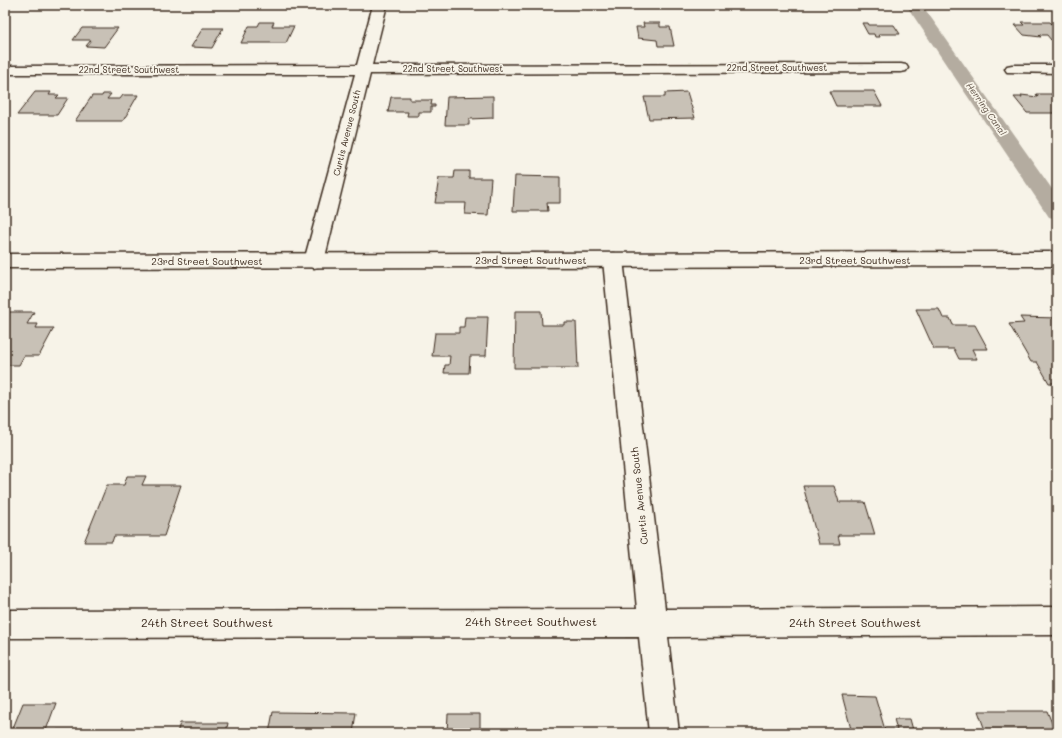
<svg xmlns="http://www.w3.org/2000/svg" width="1062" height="738" viewBox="0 0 1062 738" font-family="Mali,sans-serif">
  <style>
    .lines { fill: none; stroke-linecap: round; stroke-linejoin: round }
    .canal { fill: #b4aca0; fill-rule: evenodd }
    .building { fill: #c8c1b6; stroke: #3b2a1e }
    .street-casing { stroke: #3b2a1e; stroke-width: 3 }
    .secondary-casing { stroke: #3b2a1e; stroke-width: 3 }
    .street { fill: #f7f3e8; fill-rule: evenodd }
    .secondary { fill: #f7f3e8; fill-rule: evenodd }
    .labels { text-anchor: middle; stroke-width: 3.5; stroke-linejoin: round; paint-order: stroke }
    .far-street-label { font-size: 9px; fill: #3b2a1e; stroke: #f7f3e8 }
    .far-water-label { font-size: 9px; font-style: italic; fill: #5f5145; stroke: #f7f3e8 }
    .street-label { font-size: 10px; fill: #3b2a1e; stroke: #f7f3e8 }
    .near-street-label { font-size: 12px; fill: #3b2a1e; stroke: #f7f3e8 }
  </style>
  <rect width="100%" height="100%" fill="#f7f3e8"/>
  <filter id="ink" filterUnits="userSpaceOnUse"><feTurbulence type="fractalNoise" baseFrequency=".025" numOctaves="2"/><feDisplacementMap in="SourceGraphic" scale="8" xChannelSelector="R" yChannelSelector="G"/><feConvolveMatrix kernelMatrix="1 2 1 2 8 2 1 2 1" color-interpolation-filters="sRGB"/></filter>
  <g filter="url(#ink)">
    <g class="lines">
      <!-- canal -->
      <polygon class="canal" points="906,5 922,5 1057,196 1057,219 1049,217"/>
    </g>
    <!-- building -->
    <g class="building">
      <polygon points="260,22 274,22 272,26 294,26 286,43 241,43 249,26 258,26"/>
      <polygon points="1021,22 1050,22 1057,30 1057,40 1051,40 1047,35 1039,35 1041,37 1024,35 1015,25 1024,25"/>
      <polygon points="643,23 660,23 660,27 670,27 674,46 658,46 657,40 638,38 636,27 644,27"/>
      <polygon points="862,23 868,23 869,25 894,25 900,34 879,34 880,37 875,37 874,34 868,34"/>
      <polygon points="82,28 118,28 104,47 86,46 91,40 73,40"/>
      <polygon points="203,28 223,28 212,48 191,47"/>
      <polygon points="829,91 874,91 882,106 836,106"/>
      <polygon points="35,92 51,92 49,95 59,95 56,98 68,98 57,115 17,115"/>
      <polygon points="687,92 695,118 649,119 644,97 665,97 665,93"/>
      <polygon points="103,94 111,94 107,99 120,99 123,95 138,95 123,121 75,121 92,96 102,96"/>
      <polygon points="1036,94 1052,94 1057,100 1057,113 1027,113 1014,97 1022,97 1021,95 1038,97"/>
      <polygon points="493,96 493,118 469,119 469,125 445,125 447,97"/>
      <polygon points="391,97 410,97 410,100 432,100 431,105 435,105 435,107 431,107 431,112 419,112 419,116 407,116 408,112 388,112"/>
      <polygon points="455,171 469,171 469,178 491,178 488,215 465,214 466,203 435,203 439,178 454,178"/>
      <polygon points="515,176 560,177 560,203 547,203 548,211 513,211"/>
      <polygon points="916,309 939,309 943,318 950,318 953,325 975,325 988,349 972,349 977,359 959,359 954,349 934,349"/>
      <polygon points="515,311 541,311 542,325 564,325 564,322 576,322 578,368 514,368"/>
      <polygon points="9,312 34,312 27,324 38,324 36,328 54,328 39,356 24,356 19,365 5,365 5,318"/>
      <polygon points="465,317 488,317 486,356 470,356 469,373 444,373 445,365 449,365 450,356 432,356 435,333 459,333 459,327 464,327"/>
      <polygon points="1020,317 1057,318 1057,383 1049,383 1037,362 1031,362 1009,324 1024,323"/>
      <polygon points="127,476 146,476 142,485 181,485 164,536 114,536 112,542 84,542 107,485 124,485"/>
      <polygon points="803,486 834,486 839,502 865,502 875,535 838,535 840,544 819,544"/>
      <polygon points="842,695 875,696 885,730 897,730 894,719 910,719 913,730 935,730 935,733 852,733"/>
      <polygon points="23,703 56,703 45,733 11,733"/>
      <polygon points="978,711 1047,711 1056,733 986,733"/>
      <polygon points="273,712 356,713 353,733 269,733"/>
      <polygon points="448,714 480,714 480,733 447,733"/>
      <polygon points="180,723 228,723 226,733 177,733"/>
      <polygon points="57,730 88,730 87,733 56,733"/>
    </g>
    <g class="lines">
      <defs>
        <g id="street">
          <polygon points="373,5 387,5 372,65 901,64 906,65 908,68 906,71 901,72 370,74 324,261 321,266 314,268 307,266 304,261 355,74 5,74 5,66 357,65"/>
          <polygon points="1012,65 1057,65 1057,73 1007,72 1005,69 1007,66"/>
          <polygon points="613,253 620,255 623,260 665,609 1057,607 1057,635 668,637 679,733 649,733 639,637 5,638 5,610 637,609 603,260 606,255"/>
        </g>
        <polygon id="secondary" points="1057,252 1057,266 5,268 5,254"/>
      </defs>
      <!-- street casing -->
      <use href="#street" class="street-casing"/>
      <!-- secondary casing -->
      <use href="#secondary" class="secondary-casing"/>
      <!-- street -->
      <use href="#street" class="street"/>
      <!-- secondary -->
      <use href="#secondary" class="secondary"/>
    </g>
  </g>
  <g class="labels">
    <!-- far-street labels -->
    <g class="far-street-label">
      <text x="777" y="71">22nd Street Southwest</text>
      <text x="453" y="72">22nd Street Southwest</text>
      <text x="129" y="73">22nd Street Southwest</text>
      <text transform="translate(347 133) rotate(-76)" y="3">Curtis Avenue South</text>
    </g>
    <!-- far-water labels -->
    <g class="far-water-label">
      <text transform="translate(986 109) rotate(55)" y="3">Herring Canal</text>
    </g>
    <!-- street labels -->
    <g class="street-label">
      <text x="531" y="264">23rd Street Southwest</text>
      <text x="855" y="264">23rd Street Southwest</text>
      <text x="207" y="265">23rd Street Southwest</text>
      <text transform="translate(639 496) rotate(-96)" y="4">Curtis Avenue South</text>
    </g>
    <!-- near-street labels -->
    <g class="near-street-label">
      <text x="531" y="626">24th Street Southwest</text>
      <text x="207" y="627">24th Street Southwest</text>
      <text x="855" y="627">24th Street Southwest</text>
    </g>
  </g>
  <!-- margin -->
  <rect width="1062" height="738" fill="none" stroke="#f7f3e8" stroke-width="20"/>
  <rect x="10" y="10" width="1042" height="718" fill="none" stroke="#3b2a1e" stroke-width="1.5" filter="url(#ink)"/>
</svg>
